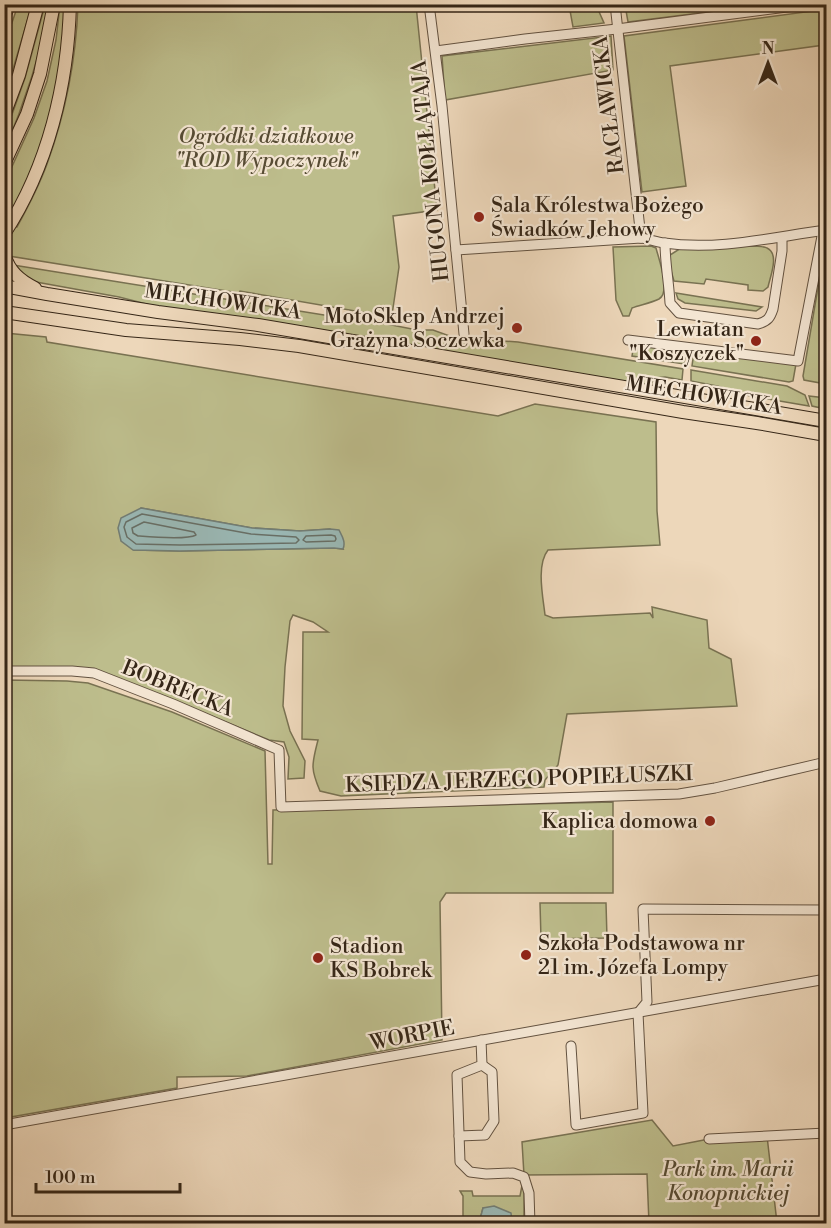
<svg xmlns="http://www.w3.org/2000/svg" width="831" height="1228" viewBox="0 0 831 1228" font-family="'Libre Bodoni',serif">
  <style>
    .green { fill: #bdbd8c; stroke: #797252; stroke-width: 1.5; fill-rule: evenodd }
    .water { fill: #9ab8b5; stroke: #727e76; stroke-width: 1.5 }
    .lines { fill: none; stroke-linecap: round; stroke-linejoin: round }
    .shore { stroke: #686f66; stroke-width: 1.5 }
    .minor-casing { stroke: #635240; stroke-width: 11 }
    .major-casing { stroke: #352617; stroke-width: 14 }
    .minor { stroke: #f3e5d2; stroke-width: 9 }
    .major { stroke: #edd7ba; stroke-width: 12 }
    .poi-dot { fill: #8f2418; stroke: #f3e5d2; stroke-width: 2 }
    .labels { text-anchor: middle; stroke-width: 4.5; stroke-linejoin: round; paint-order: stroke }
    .street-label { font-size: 21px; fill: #352617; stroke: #f3e5d2 }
    .park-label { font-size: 21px; font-style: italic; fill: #574c34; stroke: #f3e5d2 }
    .poi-label { font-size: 21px; fill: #352617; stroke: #f3e5d2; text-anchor: start }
  </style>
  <rect width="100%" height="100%" fill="#edd7ba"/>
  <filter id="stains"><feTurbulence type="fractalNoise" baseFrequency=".00333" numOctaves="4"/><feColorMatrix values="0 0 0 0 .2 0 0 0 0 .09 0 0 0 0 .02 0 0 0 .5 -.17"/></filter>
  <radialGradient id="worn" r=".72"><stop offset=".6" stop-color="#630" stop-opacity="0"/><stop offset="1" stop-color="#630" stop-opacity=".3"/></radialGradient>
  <!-- green -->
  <g class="green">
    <polygon points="18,5 32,5 11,76 4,93 5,43"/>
    <path d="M45,5H51C40,55 25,102 5,149V134L25,78Z"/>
    <path d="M60,5H65C63,27 63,51 59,73C50,126 32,177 5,223V182L34,118L47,81L56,40Z"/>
    <path d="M78,5H416L437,210L393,216L399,267L392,315L390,317L240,291L239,293L9,256C6,244 9,237 15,227H17C28,207 39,186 47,164C66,112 76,60 78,5Z"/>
    <polygon points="569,5 596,5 604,23 573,27"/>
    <polygon points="625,5 625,4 764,5 628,22"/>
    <polygon points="820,10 824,45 670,66 686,186 642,192 624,36"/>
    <polygon points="611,36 613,70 445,100 442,56"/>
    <polygon points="826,240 826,335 823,342 822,350 826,352 826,384 804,380 803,376"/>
    <path d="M651,246L656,248C659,260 671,292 659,299C651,303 640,305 632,308L629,316H623L616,300L613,247Z"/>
    <path d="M756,246C757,246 766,247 767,248C780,254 770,277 768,287L763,291L748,290V285L706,279L704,284L674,281L669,264L670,255L681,248Z"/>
    <polygon points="13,265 324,315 341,315 417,330 433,330 455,338 518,342 683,369 682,380 665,377 654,378 651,385 642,385 162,308 119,297 36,282 28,279"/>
    <polygon points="676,293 762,307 756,311 685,303 678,299"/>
    <path d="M5,333L46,337L47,342L498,416L535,404L656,422L657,511L660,545L548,550C536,565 543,597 545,615L553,618L650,613L653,618L652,607L707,620L709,648L731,659L737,706L567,714L558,765L545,780L544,787L341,796L320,791C310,768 312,764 318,740L302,739L303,632H328L313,622L293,615L290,621L285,667L283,706L290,731L305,761L304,778L288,779L289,757L284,742L269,740L177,702L87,670L5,669ZM141,508L252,528L300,531L330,529L343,549L334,548L180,551L134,550Z"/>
    <polygon points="634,344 671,350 686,350 684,364 632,356"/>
    <polygon points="694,352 796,364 793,381 789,382 692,366"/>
    <polygon points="691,370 787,386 805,395 809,406 750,396 717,386 691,381"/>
    <polygon points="809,396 826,398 826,409 812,406"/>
    <polygon points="5,680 67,681 88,683 172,712 265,751 268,864 272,864 273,810 613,802 613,893 446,893 440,902 442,1040 247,1076 177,1077 177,1088 5,1118"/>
    <polygon points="540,903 606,903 607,938 541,939"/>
    <polygon points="652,1120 673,1146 709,1139 767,1136 777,1223 649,1223 647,1174 524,1175 524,1223 512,1223 510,1213 483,1208 479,1223 463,1223 463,1196 460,1191 472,1191 473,1196 520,1196 524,1175 522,1142"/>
  </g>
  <!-- water -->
  <g class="water">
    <path d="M141,508L252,528L300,531L330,529L339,530C342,536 346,542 343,549L334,548L180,551L133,550L121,541L118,528L121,518Z"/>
    <polygon points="494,1206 511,1213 512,1223 479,1223 483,1208"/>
  </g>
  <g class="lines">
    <!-- shore -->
    <g class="shore">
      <polygon points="142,514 251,534 296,537 299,540 296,543 180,545 136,544 127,537 124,527 126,522"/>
      <path d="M144,522L194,532L196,535C187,540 151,537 138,536L133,533L132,528Z"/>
      <polygon points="331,535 335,536 336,539 335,541 306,542 303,540 306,536"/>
    </g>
    <defs>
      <g id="minor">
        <polyline points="429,4 442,106 464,334"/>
        <polyline points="615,4 641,238"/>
        <polyline points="436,51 525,39 617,29 810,4"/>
        <path d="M665,243C665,263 669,283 670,303L679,313L758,324C768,321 770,318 773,309L782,251V238"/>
        <path d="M456,250L641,238C649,239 656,242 664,243C718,251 773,237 826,230"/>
        <polyline points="628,340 798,361 823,231"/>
        <polyline points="4,671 72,671 94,673 173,704 279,750 281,807 679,794 715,788 826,762"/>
        <polyline points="481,1040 482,1065 457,1075 460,1162 470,1172 486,1174 513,1173 524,1177 529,1193 530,1224"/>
        <polyline points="571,1046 576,1125 643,1113 638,1013 647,1002 643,909 826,910"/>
        <polyline points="4,1125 826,979"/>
        <polyline points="459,1136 485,1135 494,1121 492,1072 482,1065"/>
        <polyline points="709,1139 826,1133"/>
      </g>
      <g id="major">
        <polyline points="4,17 9,4"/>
        <polyline points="4,115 19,75 38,4"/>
        <polyline points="4,164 27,114 40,74 54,4"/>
        <path d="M4,234C48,167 68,84 70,4"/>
        <path d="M4,254C9,271 19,280 35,288"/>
        <polyline points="4,286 47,294 158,312 258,325 826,421"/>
        <polyline points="4,312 126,330 240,339 299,346 683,412 757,423 826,435"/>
      </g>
    </defs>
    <!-- minor casing -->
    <use href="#minor" class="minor-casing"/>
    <!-- major casing -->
    <use href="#major" class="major-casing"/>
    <!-- minor -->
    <use href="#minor" class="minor"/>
    <!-- major -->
    <use href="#major" class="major"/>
  </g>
  <!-- markers -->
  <g class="poi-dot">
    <circle cx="479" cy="217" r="6"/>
    <circle cx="517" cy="328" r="6"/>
    <circle cx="756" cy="341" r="6"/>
    <circle cx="710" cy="821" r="6"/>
    <circle cx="526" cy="955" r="6"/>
    <circle cx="318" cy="958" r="6"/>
  </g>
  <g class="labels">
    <!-- street labels -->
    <g class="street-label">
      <text transform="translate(608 105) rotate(-97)" y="7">RACŁAWICKA</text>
      <text transform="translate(430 171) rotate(-96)" y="7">HUGONA KOŁŁĄTAJA</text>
      <text transform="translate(223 301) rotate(8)" y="7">MIECHOWICKA</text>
      <text transform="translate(704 395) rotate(9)" y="7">MIECHOWICKA</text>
      <text transform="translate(178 688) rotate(22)" y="7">BOBRECKA</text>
      <text transform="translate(519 779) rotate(-2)" y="7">KSIĘDZA JERZEGO POPIEŁUSZKI</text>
      <text transform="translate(412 1035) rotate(-11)" y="7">WORPIE</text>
    </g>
    <!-- park labels -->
    <g class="park-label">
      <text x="266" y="143">Ogródki działkowe<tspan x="266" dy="24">"ROD Wypoczynek"</tspan></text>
      <text x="728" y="1176">Park im. Marii<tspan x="728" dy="24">Konopnickiej</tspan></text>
    </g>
    <!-- poi labels -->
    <g class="poi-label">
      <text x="491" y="212">Sala Królestwa Bożego<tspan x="491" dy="24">Świadków Jehowy</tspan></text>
      <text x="505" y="323" text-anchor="end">MotoSklep Andrzej<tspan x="505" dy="24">Grażyna Soczewka</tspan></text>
      <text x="744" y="336" text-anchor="end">Lewiatan<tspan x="744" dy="24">"Koszyczek"</tspan></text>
      <text x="698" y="828" text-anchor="end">Kaplica domowa</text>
      <text x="538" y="950">Szkoła Podstawowa nr<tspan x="538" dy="24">21 im. Józefa Lompy</tspan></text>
      <text x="330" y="953">Stadion<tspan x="330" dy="24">KS Bobrek</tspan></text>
    </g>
  </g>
  <!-- margin -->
  <rect width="831" height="1228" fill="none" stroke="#edd7ba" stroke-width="24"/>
  <rect x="6" y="6" width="819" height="1216" fill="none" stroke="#352617" stroke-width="3"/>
  <rect x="12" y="12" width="807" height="1204" fill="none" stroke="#352617" stroke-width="1.5"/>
  <!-- north arrow -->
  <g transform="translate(768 63)" stroke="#f3e5d2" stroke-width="4.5" paint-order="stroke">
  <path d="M0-4.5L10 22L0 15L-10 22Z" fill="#352617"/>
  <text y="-9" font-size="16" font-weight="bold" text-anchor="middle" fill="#352617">N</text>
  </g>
  <!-- scale -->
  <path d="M36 1183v9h144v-9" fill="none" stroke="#352617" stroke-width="3"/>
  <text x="45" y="1183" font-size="18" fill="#352617" stroke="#f3e5d2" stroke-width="4.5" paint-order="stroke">100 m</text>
  <rect width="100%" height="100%" filter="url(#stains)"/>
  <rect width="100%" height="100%" fill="url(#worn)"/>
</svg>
